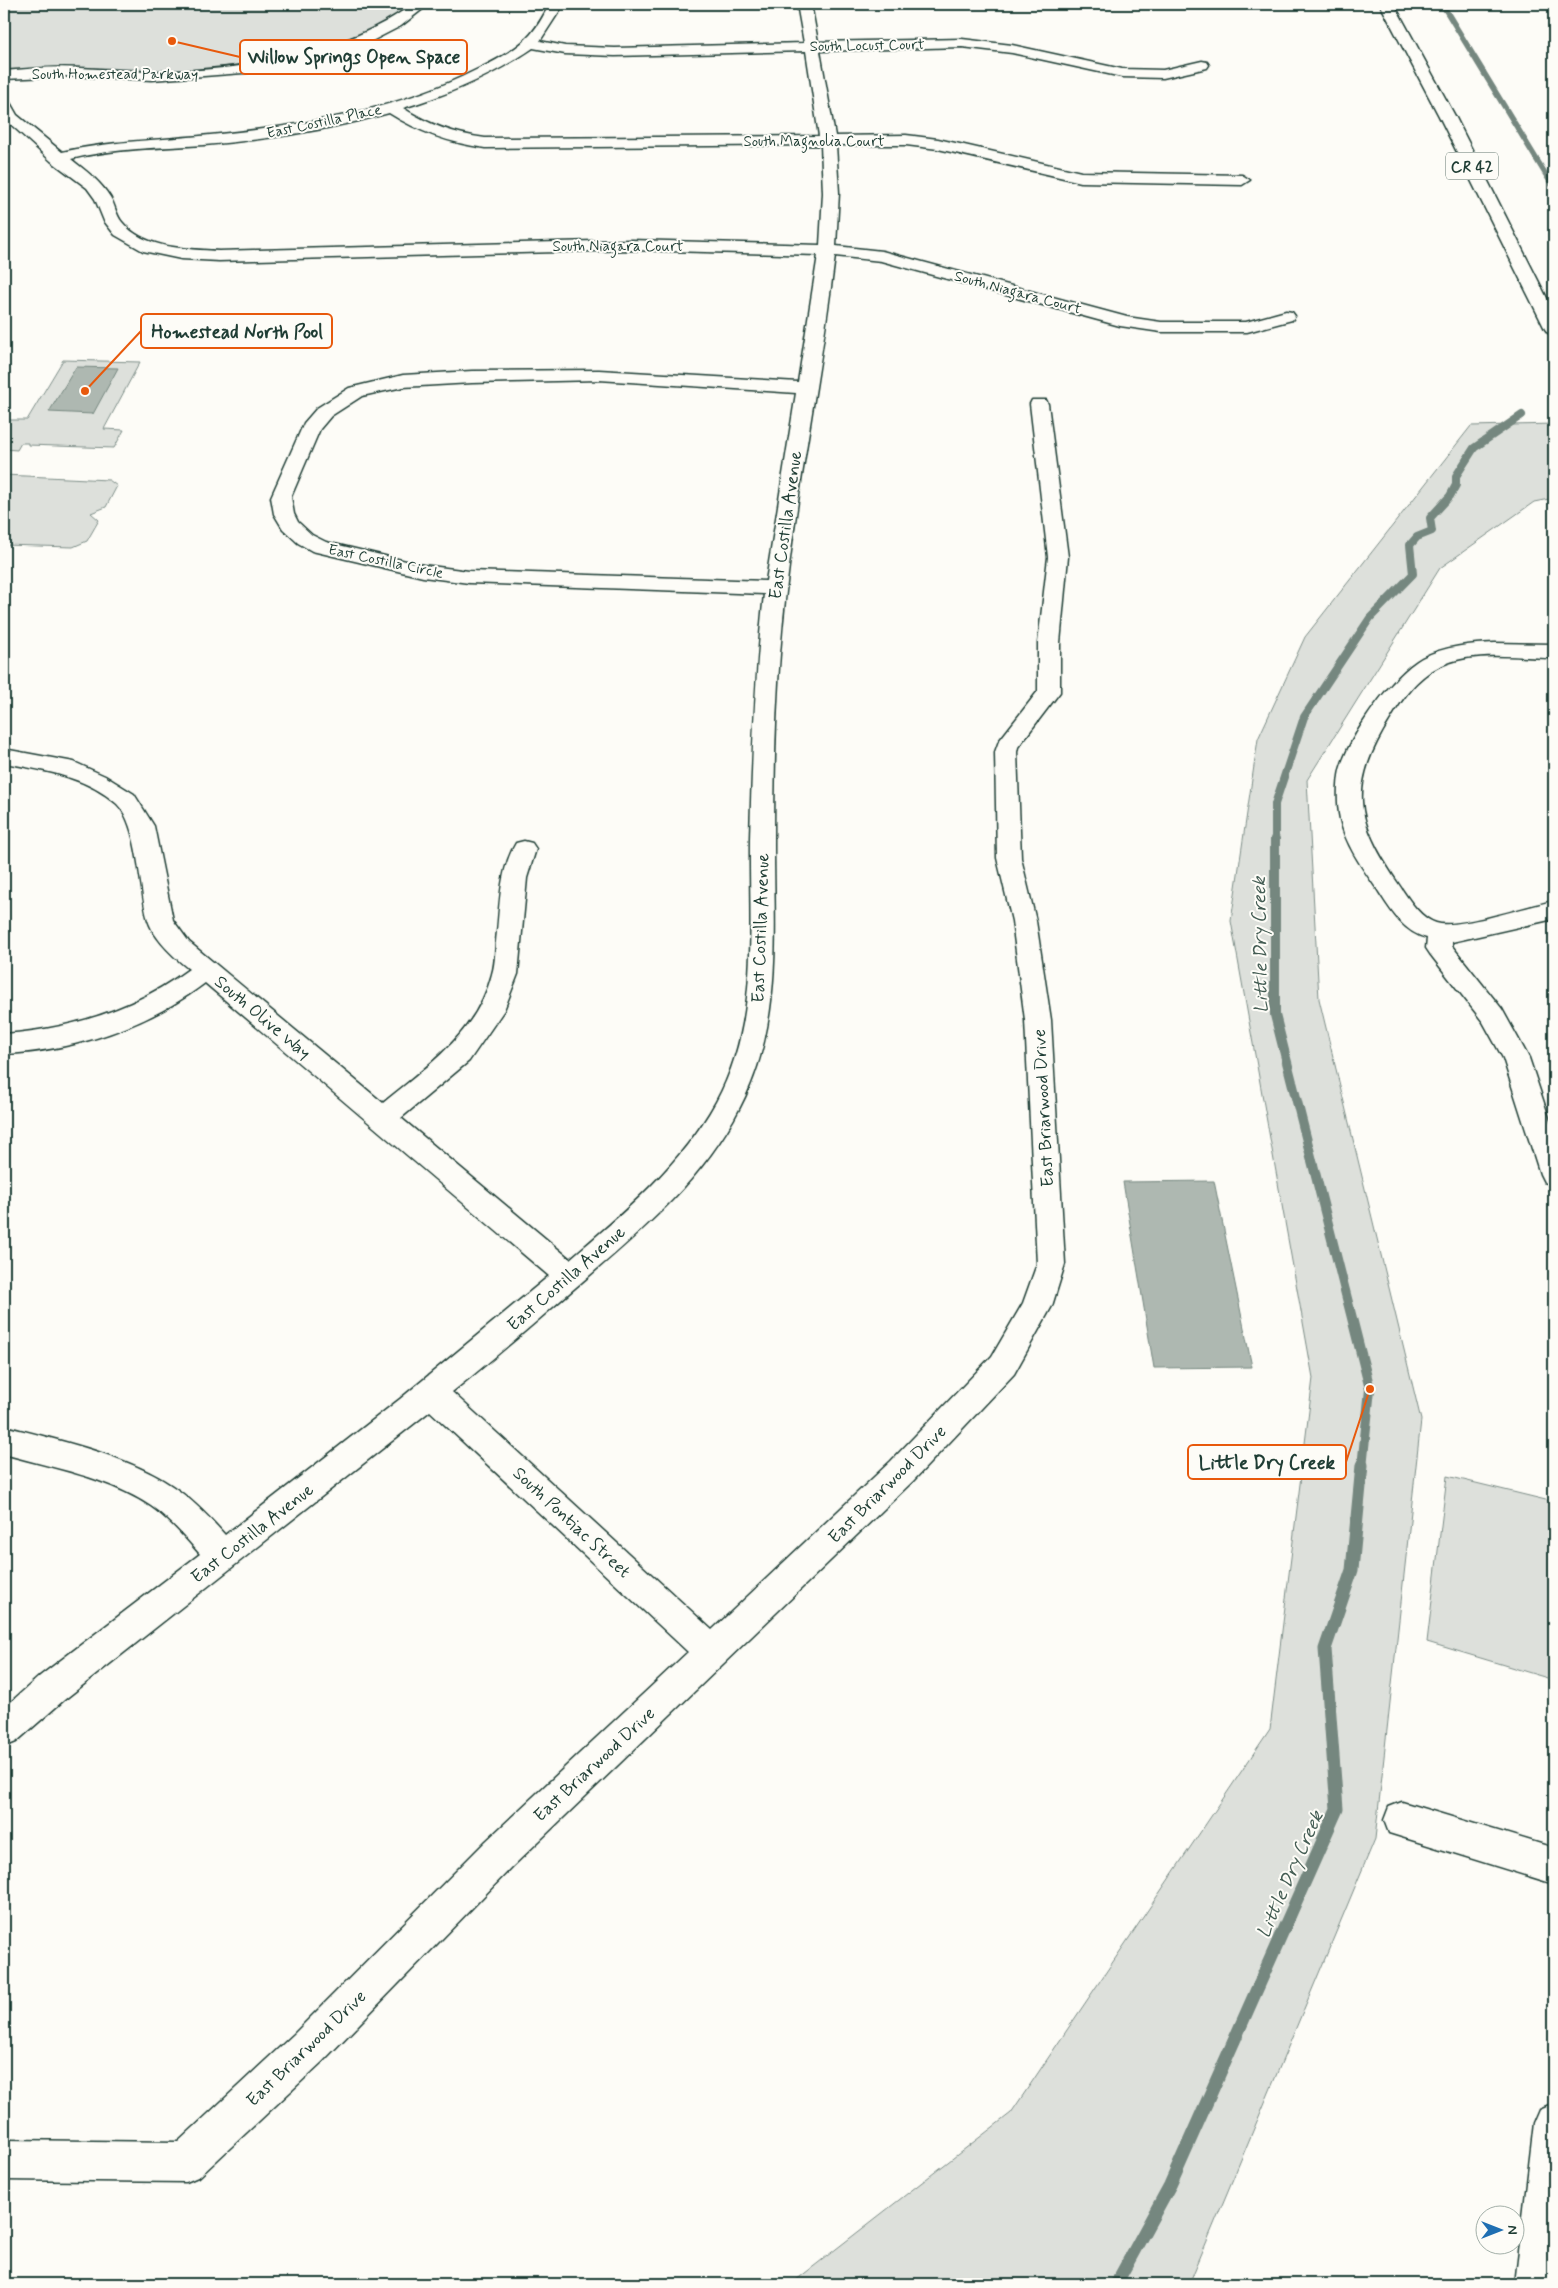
<svg xmlns="http://www.w3.org/2000/svg" width="1558" height="2288" viewBox="0 0 1558 2288" font-family="Mynerve,sans-serif">
  <style>
    .green { fill: #dde0db; stroke: #7e8e88 }
    .water { fill: #aeb8b1; stroke: #75877f }
    .lines { fill: none; stroke-linecap: round; stroke-linejoin: round }
    .stream-far3 { stroke: #75877f; stroke-width: 5.5 }
    .stream-far2 { stroke: #75877f; stroke-width: 8 }
    .stream-far1 { stroke: #75877f; stroke-width: 10 }
    .stream { stroke: #75877f; stroke-width: 13 }
    .minor-casing { stroke: #1f3d34; stroke-width: 3 }
    .primary-casing { stroke: #1f3d34; stroke-width: 3 }
    .minor { fill: #fdfcf7; fill-rule: evenodd }
    .primary { fill: #fdfcf7; fill-rule: evenodd }
    .labels { text-anchor: middle; stroke-width: 4; stroke-linejoin: round; paint-order: stroke }
    .far-street-label { font-size: 15px; fill: #1f3d34; stroke: #fdfcf7 }
    .shield { fill: #fdfcf7; stroke: #62766e; stroke-width: 1 }
    .shield-label { font-size: 16px; font-weight: bold; fill: #1f3d34 }
    .street-label { font-size: 18px; fill: #1f3d34; stroke: #fdfcf7 }
    .water-label { font-size: 19px; font-style: italic; fill: #435c53; stroke: #fdfcf7 }
    .leader { fill: none; stroke: #e8590c; stroke-width: 2 }
    .callout-dot { fill: #e8590c; stroke: #fdfcf7; stroke-width: 2 }
    .callout { fill: #fdfcf7; stroke: #e8590c; stroke-width: 2 }
    .callout-label { font-size: 19px; text-anchor: middle; font-weight: bold; fill: #1f3d34 }
  </style>
  <rect width="100%" height="100%" fill="#fdfcf7"/>
  <filter id="ink" filterUnits="userSpaceOnUse"><feTurbulence type="fractalNoise" baseFrequency=".02" numOctaves="2"/><feDisplacementMap in="SourceGraphic" scale="10" xChannelSelector="R" yChannelSelector="G"/><feConvolveMatrix kernelMatrix="1 2 1 2 8 2 1 2 1" color-interpolation-filters="sRGB"/></filter>
  <g filter="url(#ink)">
    <!-- green -->
    <g class="green">
      <polygon points="4,4 410,4 379,27 302,55 196,71 72,67 4,72"/>
      <polygon points="63,360 140,362 104,429 124,430 114,448 28,445 28,443 21,443 17,450 4,449 4,420 27,420"/>
      <polygon points="1554,424 1554,498 1534,502 1440,568 1307,780 1319,999 1421,1420 1375,1839 1189,2284 791,2284 1011,2113 1270,1729 1313,1378 1231,921 1258,739 1305,637 1471,426"/>
      <polygon points="4,475 109,480 117,486 106,507 91,513 99,520 87,541 73,547 4,545"/>
      <polygon points="1447,1476 1554,1502 1554,1680 1427,1642"/>
    </g>
    <!-- water -->
    <g class="water">
      <polygon points="76,367 118,368 93,414 49,412"/>
      <polygon points="1214,1181 1252,1367 1154,1368 1123,1182"/>
    </g>
    <g class="lines">
      <!-- stream-far3 -->
      <polyline class="stream-far3" points="1442,4 1554,188"/>
      <!-- stream-far2 -->
      <polyline class="stream-far2" points="1275,841 1275,804 1304,717 1370,618 1413,574 1410,545 1417,537 1432,531 1430,518 1450,496 1456,485 1456,476 1474,448 1522,415"/>
      <!-- stream-far1 -->
      <polyline class="stream-far1" points="1275,839 1275,1015 1370,1389 1362,1467"/>
      <!-- stream -->
      <polyline class="stream" points="1116,2284 1170,2185 1337,1809 1325,1649 1352,1570 1362,1465"/>
      <defs>
        <g id="minor">
          <path d="M413,4H429L401,26L370,42L336,54L256,72L152,80L70,76L4,79V71C29,69 55,66 80,68C104,69 128,72 152,72C242,70 339,58 413,4Z"/>
          <path d="M550,4H564L540,41L565,46L615,48L804,43L797,4H811L818,42L962,39L1012,45L1122,69L1163,70L1202,61L1207,62L1209,65L1207,68L1163,78L1122,77L1012,53L962,47L820,51L835,136L906,135L938,139L1081,172L1242,175L1250,180L1242,185L1081,182L938,149L906,145H836L839,193L836,246L882,251L1127,317L1161,322H1246L1286,311L1292,312L1295,316L1292,320L1247,332H1161L1120,326L881,261L835,256C819,389 790,520 780,654C775,717 774,781 774,845C774,934 783,1025 740,1107C701,1184 633,1238 569,1293C530,1327 492,1360 452,1392L712,1630L891,1461L992,1356L1023,1303L1037,1264L1025,1020L1012,921L997,858L995,752L999,741L1038,691V643L1048,557L1030,404L1032,400H1046L1048,404L1068,557L1060,643V692L1018,747L1017,752L1021,858L1036,921L1051,1020L1065,1264L1052,1306L1014,1374L913,1481L512,1867L322,2062L200,2176L186,2182L4,2180V2140L178,2142L294,2034L486,1841L688,1652L430,1411L64,1700L16,1742L4,1747V1708L40,1676L200,1554C185,1537 170,1519 151,1506C108,1477 53,1468 4,1454V1426C58,1440 126,1455 172,1486C192,1499 209,1517 225,1535L400,1399L549,1276L205,983C149,1026 74,1051 4,1054V1034C71,1029 134,1010 189,969C174,957 154,939 148,920C139,890 139,825 117,804C86,776 42,770 4,763V749L74,762L105,776L134,794L154,826L173,920L189,942L383,1103C427,1067 477,1033 492,974C496,961 495,946 497,932C500,903 500,869 516,843L524,841L532,843L536,849L527,878L518,974L504,1010L469,1061L401,1118L570,1259C624,1213 681,1165 716,1102C760,1022 749,927 750,839C752,757 755,675 764,594L469,583L423,577L312,551L298,543L283,529L274,514L271,497L304,423L317,408L349,388L403,375L472,371L599,370L798,382L818,255L631,250L219,261L181,259L143,251L115,235L104,221L95,199L87,188L51,161L6,120L4,100L9,101L17,115L62,152C115,140 167,140 220,134C307,125 397,110 476,70C493,62 513,52 527,38C537,29 543,16 550,4ZM533,48L565,54L615,56L806,51L819,136L485,138C455,134 429,125 403,108C450,94 492,76 533,48ZM389,113C419,132 449,143 485,148L821,145L823,193L820,245L631,240L219,251C186,249 144,249 122,222C116,215 115,205 110,197C100,181 86,171 71,159C115,148 159,148 204,145C266,140 329,130 389,113ZM599,380L796,393L766,581L469,571L423,565L326,542L312,535L298,522L294,514L291,497L320,429L331,416L362,396L403,387L472,383Z"/>
          <path d="M1495,643L1554,644V658C1517,658 1473,649 1438,667C1416,678 1402,699 1390,719C1349,785 1354,819 1397,882C1406,895 1419,918 1436,923C1458,930 1528,906 1554,901V919L1452,942V946L1502,1009L1529,1058L1554,1133V1185L1544,1182L1540,1174L1503,1058L1483,1022L1430,954L1426,948L1427,938C1403,932 1390,909 1377,889C1363,869 1345,844 1340,819C1337,805 1337,784 1340,770C1349,737 1392,675 1422,658C1444,646 1471,644 1495,643Z"/>
          <polygon points="1402,1802 1554,1848 1554,1884 1389,1833 1384,1820 1389,1807"/>
          <polygon points="1554,2103 1554,2284 1515,2284 1534,2123 1540,2109"/>
        </g>
        <polygon id="primary" points="1380,4 1394,4 1455,116 1554,312 1554,334 1548,333 1545,329 1439,116"/>
      </defs>
      <!-- minor casing -->
      <use href="#minor" class="minor-casing"/>
      <!-- primary casing -->
      <use href="#primary" class="primary-casing"/>
      <!-- minor -->
      <use href="#minor" class="minor"/>
      <!-- primary -->
      <use href="#primary" class="primary"/>
    </g>
  </g>
  <g class="labels">
    <!-- far-street labels -->
    <g class="far-street-label">
      <text transform="translate(867 45) rotate(-1)" y="5">South Locust Court</text>
      <text x="115" y="79">South Homestead Parkway</text>
      <text transform="translate(324 121) rotate(-12)" y="5">East Costilla Place</text>
      <text x="814" y="146">South Magnolia Court</text>
      <text x="618" y="251">South Niagara Court</text>
      <text transform="translate(1018 292) rotate(15)" y="5">South Niagara Court</text>
      <text transform="translate(386 561) rotate(12)" y="5">East Costilla Circle</text>
    </g>
    <!-- shield labels -->
    <rect class="shield" x="1446" y="152.5" width="52" height="27" rx="4"/>
    <g class="shield-label">
      <text x="1472" y="172">CR 42</text>
    </g>
    <!-- street labels -->
    <g class="street-label">
      <text transform="translate(785 525) rotate(-82)" y="6">East Costilla Avenue</text>
      <text transform="translate(760 928) rotate(-88)" y="6">East Costilla Avenue</text>
      <text transform="translate(263 1017) rotate(40)" y="6">South Olive Way</text>
      <text transform="translate(1043 1108) rotate(-93)" y="6">East Briarwood Drive</text>
      <text transform="translate(566 1278) rotate(-41)" y="6">East Costilla Avenue</text>
      <text transform="translate(887 1484) rotate(-45)" y="6">East Briarwood Drive</text>
      <text transform="translate(572 1522) rotate(43)" y="6">South Pontiac Street</text>
      <text transform="translate(252 1533) rotate(-38)" y="6">East Costilla Avenue</text>
      <text transform="translate(594 1764) rotate(-43)" y="6">East Briarwood Drive</text>
      <text transform="translate(306 2048) rotate(-44)" y="6">East Briarwood Drive</text>
    </g>
    <!-- water labels -->
    <g class="water-label">
      <text transform="translate(1259 945) rotate(-91)" y="7">Little Dry Creek</text>
      <text transform="translate(1289 1874) rotate(-66)" y="7">Little Dry Creek</text>
    </g>
  </g>
  <!-- callouts -->
  <path class="leader" d="M172 41L240 57M85 391L141 331M1370 1389L1346 1462"/>
  <g class="callout-dot">
    <circle cx="172" cy="41" r="5"/>
    <circle cx="85" cy="391" r="5"/>
    <circle cx="1370" cy="1389" r="5"/>
  </g>
  <g class="callout">
    <rect x="240" y="40" width="227" height="34" rx="5"/>
    <rect x="141" y="314" width="191" height="34" rx="5"/>
    <rect x="1188" y="1445" width="158" height="34" rx="5"/>
  </g>
  <g class="callout-label">
    <text x="354" y="63">Willow Springs Open Space</text>
    <text x="237" y="338">Homestead North Pool</text>
    <text x="1267" y="1469">Little Dry Creek</text>
  </g>
  <!-- margin -->
  <rect width="1558" height="2288" fill="none" stroke="#fdfcf7" stroke-width="20"/>
  <rect x="10" y="10" width="1538" height="2268" fill="none" stroke="#1f3d34" stroke-width="2" filter="url(#ink)"/>
  <!-- north arrow -->
  <g transform="translate(1500 2230) rotate(90)"><circle r="24" fill="#fdfcf7" stroke="#a4b0a9"/>
  <path d="M0-4L9 19L0 12L-9 19Z" fill="#1f6fb2"/>
  <text y="-8" font-size="14" font-weight="bold" text-anchor="middle" fill="#1f3d34">N</text>
  </g>
</svg>
